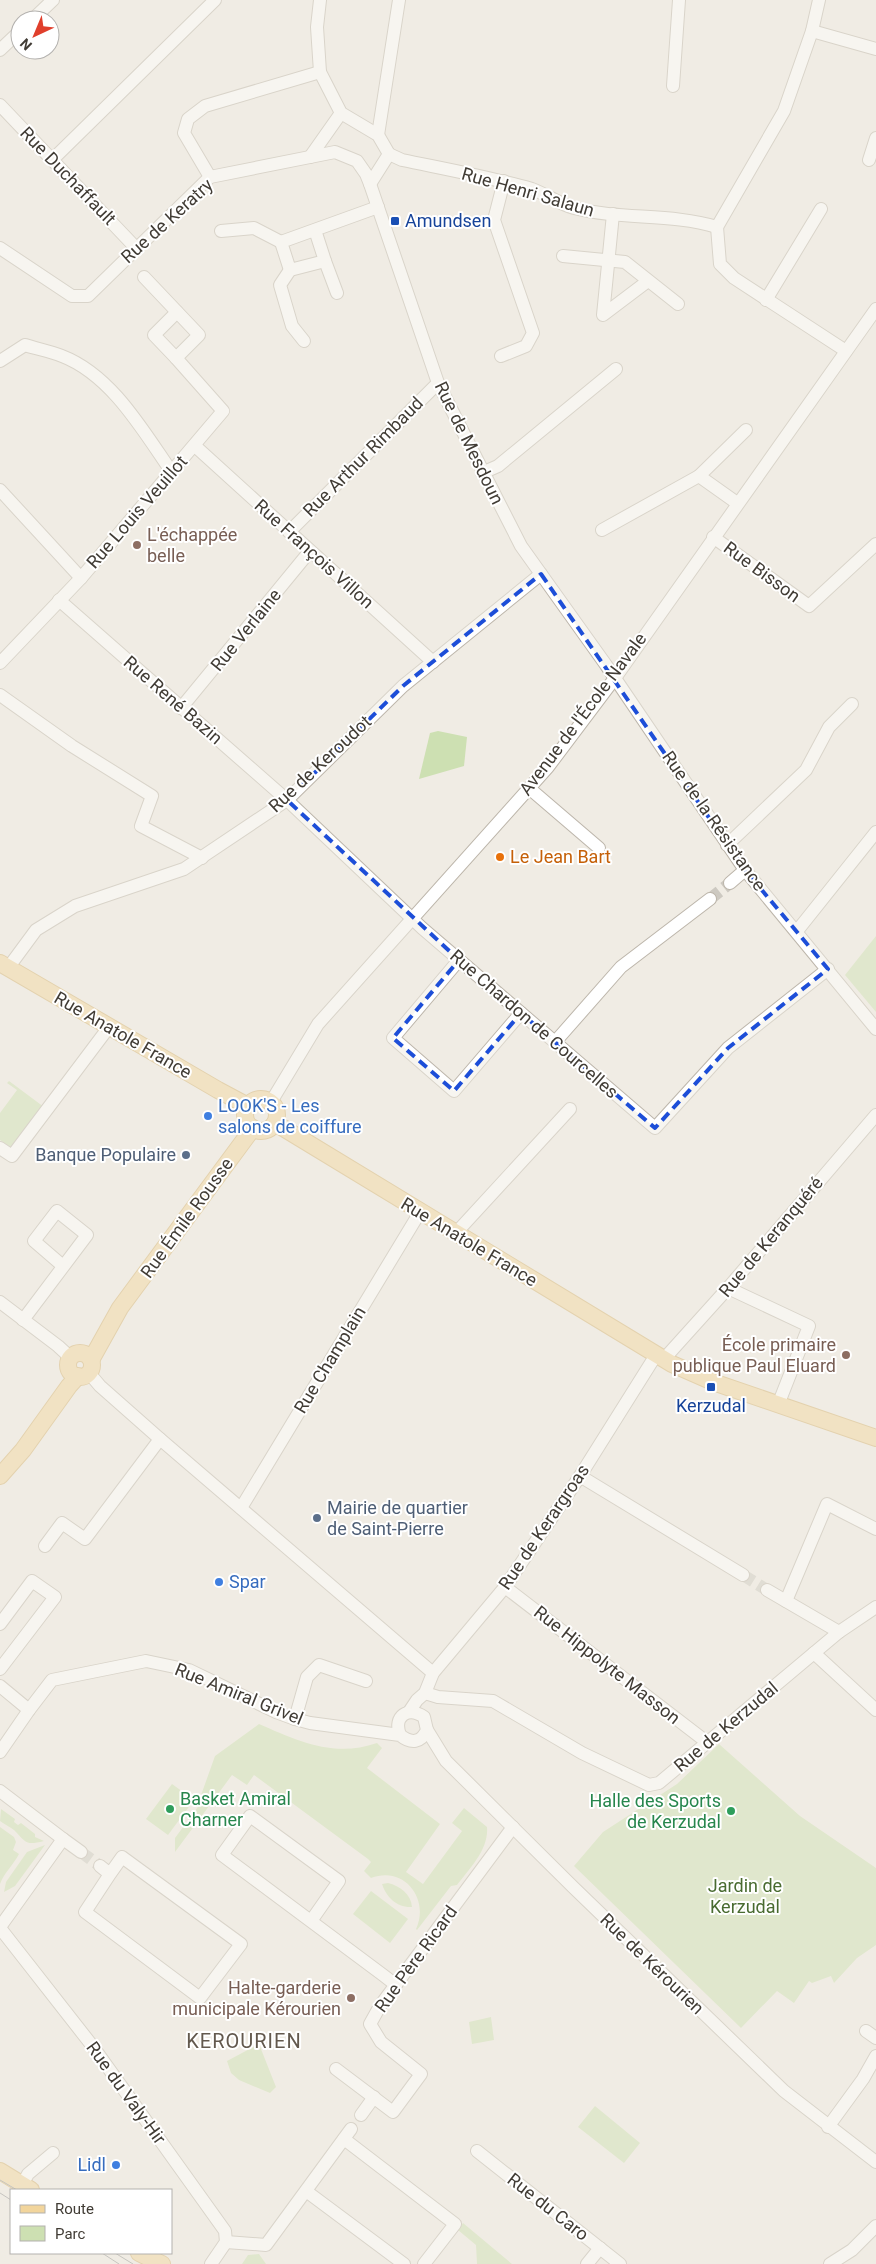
<svg xmlns="http://www.w3.org/2000/svg" width="876" height="2264" viewBox="0 0 876 2264" font-family="Roboto,sans-serif">
  <style>
    .green { fill: #cde0b2 }
    .lines { fill: none; stroke-linecap: round; stroke-linejoin: round }
    .minor-tunnel { stroke: #cdc9c1; stroke-width: 12; stroke-dasharray: 12 6; stroke-linecap: butt }
    .minor-casing { stroke: #bdb6ab; stroke-width: 14 }
    .major-casing { stroke: #d4b16e; stroke-width: 18 }
    .minor { stroke: #fff; stroke-width: 12 }
    .major { stroke: #f2d59c; stroke-width: 16 }
    .tram { stroke: #939393; stroke-width: 1 }
    .marked { fill: none; stroke: #1d4ed8; stroke-width: 4; stroke-dasharray: 10 6; stroke-linejoin: round }
    .transit-dot { fill: #1a4fb4; stroke: #fff; stroke-width: 2 }
    .education-dot { fill: #8d6e63; stroke: #fff; stroke-width: 2 }
    .food-dot { fill: #e8710a; stroke: #fff; stroke-width: 2 }
    .shop-dot { fill: #3f7fe0; stroke: #fff; stroke-width: 2 }
    .service-dot { fill: #5c6f8a; stroke: #fff; stroke-width: 2 }
    .leisure-dot { fill: #2e9e5b; stroke: #fff; stroke-width: 2 }
    .labels { text-anchor: middle; stroke-width: 4; stroke-linejoin: round; paint-order: stroke }
    .street-label { font-size: 18px; fill: #413c35; stroke: #fff }
    .transit-label { font-size: 18px; fill: #164399; stroke: #fff; text-anchor: start }
    .education-label { font-size: 18px; fill: #785e54; stroke: #fff; text-anchor: end }
    .food-label { font-size: 18px; fill: #c56008; stroke: #fff; text-anchor: start }
    .shop-label { font-size: 18px; fill: #366cbe; stroke: #fff; text-anchor: start }
    .service-label { font-size: 18px; fill: #4e5e75; stroke: #fff; text-anchor: end }
    .leisure-label { font-size: 18px; fill: #27864d; stroke: #fff; text-anchor: start }
    .park-label { font-size: 18px; fill: #496b30; stroke: #fff }
    .quarter-label { font-size: 20px; letter-spacing: 1px; fill: #63594e; stroke: #fff }
  </style>
  <rect width="100%" height="100%" fill="#f0ece4"/>
  <!-- green -->
  <g class="green">
    <polygon points="438,731 467,737 464,766 419,779 430,733"/>
    <polygon points="876,936 876,1012 845,975"/>
    <polygon points="9,1081 44,1107 13,1149 0,1140 0,1113 17,1090 7,1083"/>
    <path d="M259,1724C298,1741 334,1758 377,1743L382,1748L367,1768L440,1824L406,1872L423,1884L462,1831L452,1823L464,1808L487,1827C489,1849 470,1868 457,1885L451,1886L417,1930L416,1929C430,1899 404,1865 371,1878L364,1871L371,1862L368,1859L254,1775L247,1785L232,1775L175,1852V1838L203,1800L200,1798L215,1756Z"/>
    <polygon points="719,1744 800,1816 876,1868 876,1945 857,1958 834,1983 831,1976 812,1983 809,1981 794,2003 777,1991 741,2028 574,1866 603,1832 677,1784"/>
    <polygon points="172,1784 194,1800 168,1835 146,1819"/>
    <path d="M1,1809L15,1819L14,1822L18,1825L21,1823L35,1834V1837L44,1841C25,1846 26,1842 14,1830C10,1827 4,1824 0,1821Z"/>
    <path d="M0,1827L14,1837L16,1842L13,1850L19,1854C14,1864 4,1873 0,1884Z"/>
    <polygon points="45,1845 15,1886 4,1892 6,1882 27,1852"/>
    <path d="M388,1883C400,1886 411,1894 412,1907C397,1908 386,1897 382,1884Z"/>
    <polygon points="371,1891 408,1919 390,1943 353,1914"/>
    <polygon points="491,2017 494,2040 472,2044 469,2022"/>
    <polygon points="259,2044 276,2087 270,2093 239,2080 231,2073 227,2061"/>
    <polygon points="595,2106 640,2143 624,2163 578,2127"/>
    <polygon points="463,2223 512,2264 477,2264 476,2245 458,2230"/>
    <polygon points="259,2254 266,2264 242,2264 248,2255"/>
  </g>
  <g class="lines">
    <!-- minor-tunnel -->
    <g class="minor-tunnel">
      <polyline points="710,899 730,883"/>
      <polyline points="743,1575 767,1590"/>
      <polyline points="81,1852 100,1866"/>
    </g>
    <defs>
      <g id="minor">
        <polyline points="320,0 317,27 320,72 341,113 378,135 389,154"/>
        <polyline points="32,20 53,0"/>
        <polyline points="812,31 876,49"/>
        <polyline points="0,50 20,31"/>
        <polyline points="673,86 679,0"/>
        <polyline points="0,105 136,248"/>
        <polyline points="378,135 399,0"/>
        <path d="M389,154L402,160C445,169 489,177 532,189C546,194 559,204 574,208C621,220 671,213 717,227"/>
        <polyline points="310,157 341,113"/>
        <polyline points="52,160 215,0"/>
        <polyline points="869,160 876,138"/>
        <polyline points="210,177 184,133 188,119 205,106 320,72"/>
        <polyline points="370,184 389,154"/>
        <polyline points="613,214 603,315 648,281"/>
        <polyline points="717,227 784,111 812,31 819,0"/>
        <polyline points="717,227 720,264 734,278 846,351"/>
        <polyline points="315,230 325,261 290,270 281,242 378,207"/>
        <polyline points="221,231 254,228 281,242"/>
        <polyline points="0,248 72,296 88,296 210,177 335,152 357,161 366,174 370,184 438,383 521,546 606,665 745,870 876,1029"/>
        <polyline points="563,256 625,262 678,304"/>
        <polyline points="325,261 337,293"/>
        <polyline points="290,270 280,285 292,326 304,341"/>
        <polyline points="766,300 821,209"/>
        <polyline points="501,356 526,346 533,333 494,220 504,181"/>
        <polyline points="176,358 154,335 177,312"/>
        <path d="M0,361L25,345C37,349 50,351 62,356C111,375 142,429 171,471"/>
        <polyline points="195,446 433,662"/>
        <polyline points="482,473 498,466 616,369"/>
        <polyline points="699,476 746,430"/>
        <polyline points="0,490 81,578"/>
        <polyline points="602,530 699,476 737,503"/>
        <polyline points="289,532 438,383"/>
        <polyline points="713,537 809,606 876,544"/>
        <polyline points="59,600 287,800 422,928 655,1128 728,1048 828,969"/>
        <polyline points="0,663 81,578 223,411 176,358 199,335 144,277"/>
        <polyline points="0,695 72,746 152,796 141,826 202,858"/>
        <polyline points="181,708 310,551"/>
        <polyline points="529,788 599,848"/>
        <polyline points="727,845 806,770 829,727 852,704"/>
        <polyline points="730,883 745,870"/>
        <polyline points="797,931 876,832"/>
        <polyline points="459,960 393,1038 454,1091 521,1013"/>
        <polyline points="8,968 36,930 75,906 184,869 287,800 403,686 541,574"/>
        <polyline points="555,1042 621,967 710,899"/>
        <polyline points="271,1102 318,1024 548,767 615,678 876,309"/>
        <polyline points="0,1148 12,1156 109,1027"/>
        <polyline points="455,1234 570,1109"/>
        <polyline points="728,1288 809,1326 778,1405"/>
        <polyline points="0,1302 58,1346 71,1358"/>
        <polyline points="23,1320 87,1235 57,1211 34,1241 63,1266"/>
        <polyline points="664,1359 728,1288 876,1115"/>
        <polyline points="89,1373 100,1386 160,1439 433,1673"/>
        <polyline points="580,1476 743,1575"/>
        <polyline points="241,1508 420,1212"/>
        <polyline points="45,1546 62,1523 85,1539 160,1439"/>
        <polyline points="505,1587 708,1743"/>
        <polyline points="767,1590 839,1632"/>
        <polyline points="786,1601 827,1504 876,1529"/>
        <polyline points="0,1624 32,1581 55,1597 0,1669"/>
        <polyline points="814,1653 876,1710"/>
        <polyline points="0,1686 29,1710"/>
        <polyline points="425,1693 438,1697 493,1701 582,1753 649,1785 659,1783 839,1632 876,1607"/>
        <polyline points="409,1712 417,1700 425,1693 433,1673 505,1587 580,1476 656,1355"/>
        <polyline points="295,1719 307,1677 319,1665 366,1681"/>
        <polyline points="427,1730 446,1761 573,1887 784,2091 876,2162"/>
        <path d="M0,1752L29,1710L52,1680L146,1661L189,1670L276,1712L295,1719L310,1723L400,1735C411,1744 421,1743 427,1730L424,1717C408,1706 393,1716 400,1735"/>
        <polyline points="0,1791 63,1839 0,1927"/>
        <polyline points="63,1839 81,1852"/>
        <polyline points="100,1866 110,1874 122,1857 241,1944 200,1998 85,1912 110,1874"/>
        <polyline points="311,1921 339,1881 250,1816 222,1855 383,1975 396,1985"/>
        <polyline points="0,1928 94,2048 225,2231 226,2242 211,2264"/>
        <polyline points="866,2031 876,2038"/>
        <polyline points="336,2069 393,2112 421,2074 381,2042 370,2024 380,2006 513,1827"/>
        <polyline points="361,2115 374,2097"/>
        <polyline points="828,2127 863,2079 876,2056"/>
        <polyline points="344,2139 455,2224 424,2264"/>
        <polyline points="477,2151 620,2264"/>
        <polyline points="22,2185 28,2174 53,2153"/>
        <polyline points="306,2191 404,2264"/>
        <polyline points="226,2242 266,2245 351,2129"/>
        <polyline points="587,2264 600,2248"/>
        <polyline points="830,2264 852,2250 876,2226"/>
      </g>
      <g id="major">
        <polyline points="0,963 218,1090 248,1106"/>
        <circle cx="261" cy="1115" r="16"/>
        <polyline points="275,1123 672,1364 713,1382 876,1438"/>
        <circle cx="80" cy="1365" r="12"/>
        <polyline points="91,1360 120,1308 253,1128"/>
        <polyline points="0,1476 23,1450 69,1386 78,1376"/>
        <polyline points="0,2171 31,2190"/>
        <polyline points="139,2253 162,2264"/>
      </g>
    </defs>
    <!-- minor casing -->
    <use href="#minor" class="minor-casing"/>
    <!-- major casing -->
    <use href="#major" class="major-casing"/>
    <!-- minor -->
    <use href="#minor" class="minor"/>
    <!-- major -->
    <use href="#major" class="major"/>
    <!-- tram -->
    <g class="tram">
      <polyline points="0,2180 17,2190"/>
      <polyline points="0,2193 11,2200"/>
      <polyline points="102,2253 119,2264"/>
      <polyline points="115,2253 133,2264"/>
    </g>
  </g>
  <!-- marked area -->
  <path d="M0 0H876V2264H0ZM541,574L745,870L828,969L728,1048L655,1128L521,1013L454,1091L393,1038L459,960L287,800L403,686Z" fill="#f0ece4" fill-opacity=".55" fill-rule="evenodd"/>
  <path class="marked" d="M541,574L745,870L828,969L728,1048L655,1128L521,1013L454,1091L393,1038L459,960L287,800L403,686Z"/>
  <!-- markers -->
  <g class="transit-dot">
    <rect x="390" y="216" width="10" height="10" rx="2.5"/>
    <rect x="706" y="1382" width="10" height="10" rx="2.5"/>
  </g>
  <g class="education-dot">
    <circle cx="137" cy="545" r="5"/>
    <circle cx="846" cy="1355" r="5"/>
    <circle cx="351" cy="1998" r="5"/>
  </g>
  <circle class="food-dot" cx="500" cy="857" r="5"/>
  <g class="shop-dot">
    <circle cx="208" cy="1116" r="5"/>
    <circle cx="219" cy="1582" r="5"/>
    <circle cx="116" cy="2165" r="5"/>
  </g>
  <g class="service-dot">
    <circle cx="186" cy="1155" r="5"/>
    <circle cx="317" cy="1518" r="5"/>
  </g>
  <g class="leisure-dot">
    <circle cx="170" cy="1809" r="5"/>
    <circle cx="731" cy="1811" r="5"/>
  </g>
  <g class="labels">
    <!-- street labels -->
    <g class="street-label">
      <text transform="translate(68 176) rotate(46)" y="6">Rue Duchaffault</text>
      <text transform="translate(528 192) rotate(16)" y="6">Rue Henri Salaun</text>
      <text transform="translate(167 221) rotate(-42)" y="6">Rue de Keratry</text>
      <text transform="translate(469 443) rotate(64)" y="6">Rue de Mesdoun</text>
      <text transform="translate(363 457) rotate(-45)" y="6">Rue Arthur Rimbaud</text>
      <text transform="translate(137 512) rotate(-49)" y="6">Rue Louis Veuillot</text>
      <text transform="translate(314 554) rotate(42)" y="6">Rue François Villon</text>
      <text transform="translate(762 572) rotate(36)" y="6">Rue Bisson</text>
      <text transform="translate(246 630) rotate(-51)" y="6">Rue Verlaine</text>
      <text transform="translate(173 700) rotate(41)" y="6">Rue René Bazin</text>
      <text transform="translate(583 714) rotate(-53)" y="6">Avenue de l'École Navale</text>
      <text transform="translate(320 764) rotate(-43)" y="6">Rue de Keroudot</text>
      <text transform="translate(714 821) rotate(55)" y="6">Rue de la Résistance</text>
      <text transform="translate(534 1024) rotate(41)" y="6">Rue Chardon de Courcelles</text>
      <text transform="translate(123 1035) rotate(30)" y="6">Rue Anatole France</text>
      <text transform="translate(187 1218) rotate(-54)" y="6">Rue Émile Rousse</text>
      <text transform="translate(771 1237) rotate(-50)" y="6">Rue de Keranquéré</text>
      <text transform="translate(469 1242) rotate(31)" y="6">Rue Anatole France</text>
      <text transform="translate(330 1360) rotate(-59)" y="6">Rue Champlain</text>
      <text transform="translate(544 1527) rotate(-56)" y="6">Rue de Kerargroas</text>
      <text transform="translate(607 1665) rotate(38)" y="6">Rue Hippolyte Masson</text>
      <text transform="translate(239 1694) rotate(22)" y="6">Rue Amiral Grivel</text>
      <text transform="translate(726 1727) rotate(-40)" y="6">Rue de Kerzudal</text>
      <text transform="translate(416 1959) rotate(-54)" y="6">Rue Père Ricard</text>
      <text transform="translate(652 1964) rotate(44)" y="6">Rue de Kérourien</text>
      <text transform="translate(126 2093) rotate(54)" y="6">Rue du Valy-Hir</text>
      <text transform="translate(548 2207) rotate(38)" y="6">Rue du Caro</text>
    </g>
    <!-- transit labels -->
    <g class="transit-label">
      <text x="405" y="227">Amundsen</text>
      <text x="711" y="1412" text-anchor="middle">Kerzudal</text>
    </g>
    <!-- education labels -->
    <g class="education-label">
      <text x="147" y="541" text-anchor="start">L'échappée<tspan x="147" dy="21">belle</tspan></text>
      <text x="836" y="1351">École primaire<tspan x="836" dy="21">publique Paul Eluard</tspan></text>
      <text x="341" y="1994">Halte-garderie<tspan x="341" dy="21">municipale Kérourien</tspan></text>
    </g>
    <!-- food labels -->
    <g class="food-label">
      <text x="510" y="863">Le Jean Bart</text>
    </g>
    <!-- shop labels -->
    <g class="shop-label">
      <text x="218" y="1112">LOOK'S - Les<tspan x="218" dy="21">salons de coiffure</tspan></text>
      <text x="229" y="1588">Spar</text>
      <text x="106" y="2171" text-anchor="end">Lidl</text>
    </g>
    <!-- service labels -->
    <g class="service-label">
      <text x="176" y="1161">Banque Populaire</text>
      <text x="327" y="1514" text-anchor="start">Mairie de quartier<tspan x="327" dy="21">de Saint-Pierre</tspan></text>
    </g>
    <!-- leisure labels -->
    <g class="leisure-label">
      <text x="180" y="1805">Basket Amiral<tspan x="180" dy="21">Charner</tspan></text>
      <text x="721" y="1807" text-anchor="end">Halle des Sports<tspan x="721" dy="21">de Kerzudal</tspan></text>
    </g>
    <!-- park labels -->
    <g class="park-label">
      <text x="745" y="1892">Jardin de<tspan x="745" dy="21">Kerzudal</tspan></text>
    </g>
    <!-- quarter labels -->
    <g class="quarter-label">
      <text x="244" y="2048">KEROURIEN</text>
    </g>
  </g>
  <!-- legend -->
  <rect x="10" y="2189" width="162" height="65" fill="#ffffff" stroke="#b3b1ae"/>
  <rect x="20" y="2205" width="25" height="8" fill="#f2d59c" stroke="#b3b1ae"/>
  <text x="55" y="2214" font-size="15" fill="#413c35">Route</text>
  <rect x="20" y="2226" width="25" height="15" fill="#cde0b2" stroke="#b3b1ae"/>
  <text x="55" y="2239" font-size="15" fill="#413c35">Parc</text>
  <!-- north arrow -->
  <g transform="translate(35 35) rotate(224)"><circle r="24" fill="#ffffff" stroke="#b3b1ae"/>
  <path d="M0-4L9 19L0 12L-9 19Z" fill="#e03f2c"/>
  <text y="-8" font-size="14" font-weight="bold" text-anchor="middle" fill="#413c35">N</text>
  </g>
</svg>
